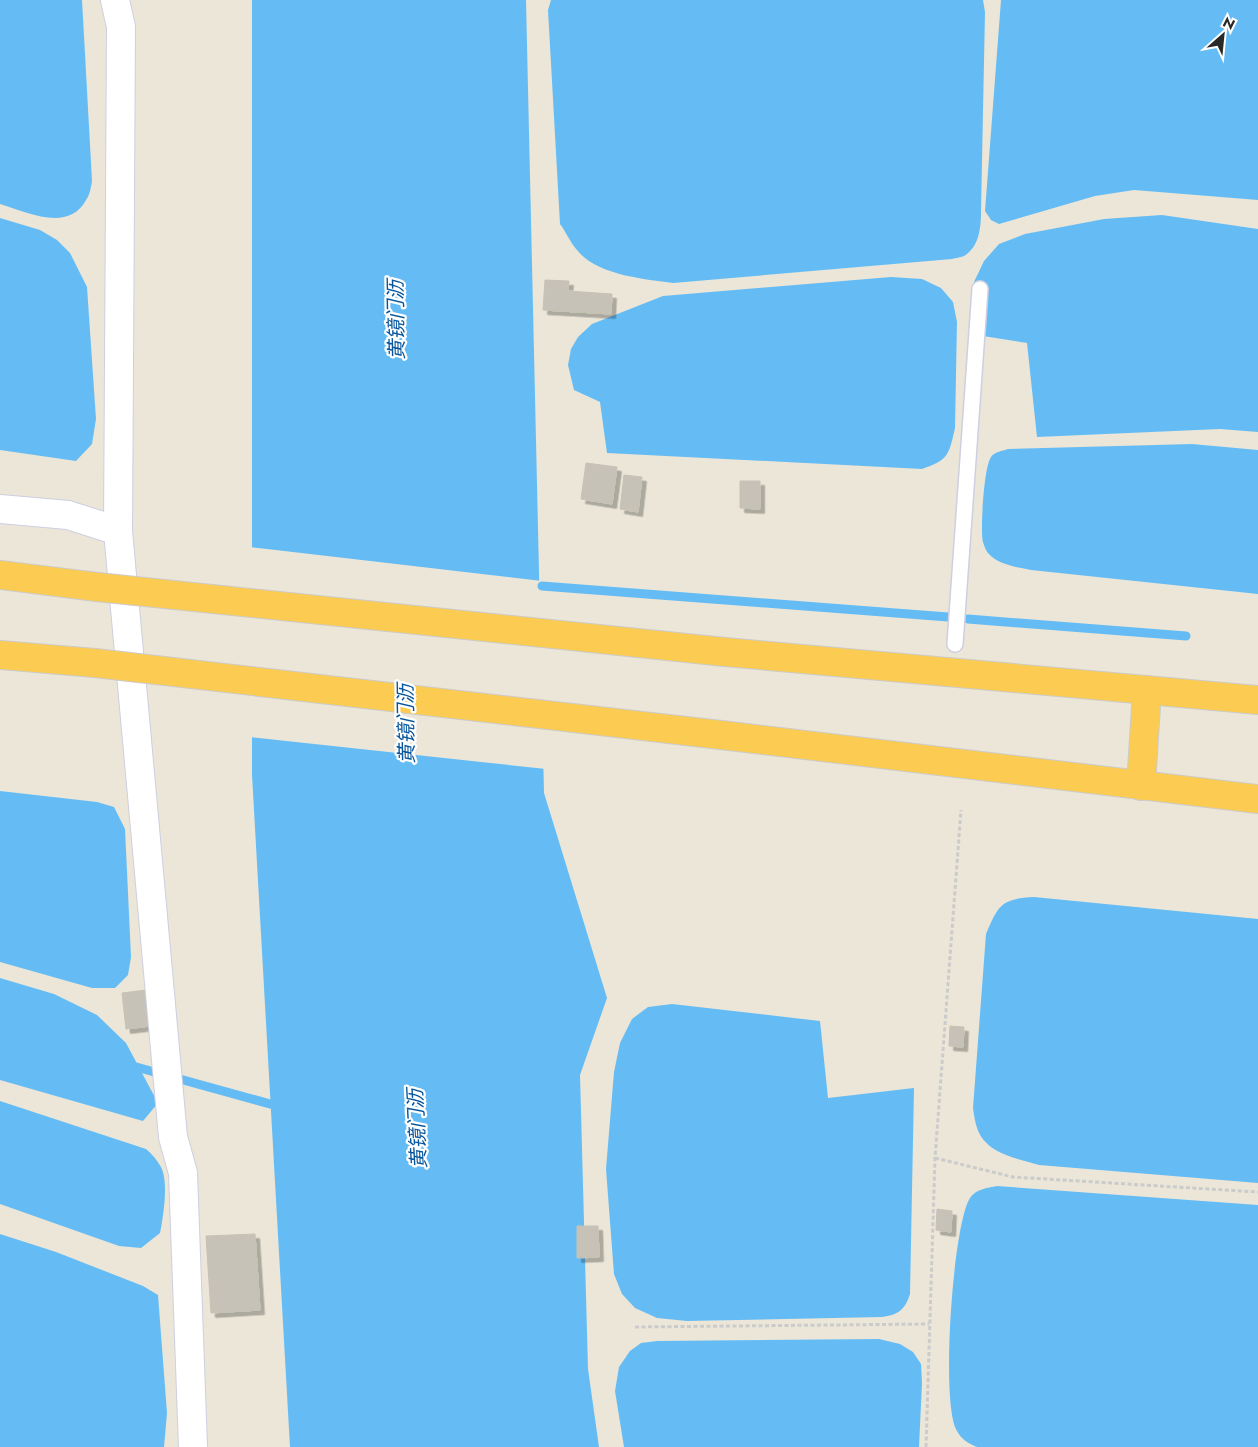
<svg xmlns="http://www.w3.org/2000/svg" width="1258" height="1447" viewBox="0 0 1258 1447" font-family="Jost,'Noto Sans SC',sans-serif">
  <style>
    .water { fill: #65bcf4 }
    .pier { fill: #ebe6d8 }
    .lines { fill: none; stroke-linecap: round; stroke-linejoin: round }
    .stream { stroke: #65bcf4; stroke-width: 9 }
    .building { fill: #c6c2b8; stroke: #c6c2b2; filter: url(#shadow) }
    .service-casing { stroke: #cecfe2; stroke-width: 18 }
    .minor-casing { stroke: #cecfe2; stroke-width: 30 }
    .trunk-casing { stroke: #cbcbcb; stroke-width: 30 }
    .path { stroke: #cbcbcb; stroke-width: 3; stroke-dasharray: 4 2.5; stroke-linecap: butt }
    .service { stroke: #fff; stroke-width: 15 }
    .minor { stroke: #fff; stroke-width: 28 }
    .trunk { stroke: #fbcc51; stroke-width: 28 }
    .trunk-bridge-casing { stroke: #cbcbcb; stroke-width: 30; stroke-linecap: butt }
    .trunk-bridge { stroke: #fbcc51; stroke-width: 28 }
    .labels { text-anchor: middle; stroke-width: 4.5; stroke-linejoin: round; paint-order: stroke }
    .water-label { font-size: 20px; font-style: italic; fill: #07569d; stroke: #fff }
  </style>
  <defs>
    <filter id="shadow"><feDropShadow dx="4.5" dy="4.5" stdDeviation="0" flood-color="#0004"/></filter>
  </defs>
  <rect width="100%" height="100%" fill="#ebe6d8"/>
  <!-- water -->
  <g class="water">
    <path d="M0,0H82L92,181C91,187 90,195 86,200C68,233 27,212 0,204Z"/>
    <polygon points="252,0 526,0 544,793 607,998 580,1075 588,1369 599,1447 290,1447 252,775"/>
    <path d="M551,0H983L985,12L981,211C981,225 980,244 967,254C964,257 956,258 952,259L673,283C644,279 596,275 577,250C570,242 566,232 560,224L548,10Z"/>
    <polygon points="1001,0 1258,0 1258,200 1134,190 1095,196 999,224 991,220 985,211"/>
    <polygon points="1162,215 1258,229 1258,432 1220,429 1037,437 1027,343 970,334 974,282 984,261 999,244 1025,234 1104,219"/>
    <polygon points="0,218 40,230 57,240 70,253 87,287 96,419 92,444 76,461 0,450"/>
    <path d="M891,277L922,279L941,288L953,302L957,322L955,428C949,454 949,460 922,469L607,453L600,402L574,390L568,365L571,349L578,337L592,324L663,296Z"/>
    <path d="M1192,444L1258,450V594L1031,570C1017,567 998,565 988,553C986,551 984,545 983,542C980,531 984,466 991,457C994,452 1002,451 1008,449Z"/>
    <polygon points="0,791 97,802 114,807 125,829 131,957 128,975 115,988 92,988 0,962"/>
    <path d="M1034,897L1258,919V1183L1039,1165C1016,1158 986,1154 977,1128C975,1122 974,1115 973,1108L986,934C999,904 1001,899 1034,897Z"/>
    <polygon points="0,978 54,994 97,1015 126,1043 158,1103 143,1121 0,1080"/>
    <path d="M672,1004L820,1021L828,1098L914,1088L910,1294C905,1310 898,1315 882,1317L687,1321L657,1318L635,1308L622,1294L614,1274L606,1169L614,1072L620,1043L632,1019L648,1007Z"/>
    <path d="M0,1101L146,1149C152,1154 157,1160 161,1167C169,1183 163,1217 160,1233L141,1248L119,1246L0,1204Z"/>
    <path d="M997,1186L1258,1205V1447H977C969,1444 961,1439 957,1431C940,1404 953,1224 970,1198C976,1189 987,1188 997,1186Z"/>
    <polygon points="0,1234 56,1252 143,1286 158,1295 167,1413 164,1447 0,1447"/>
    <polygon points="879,1339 900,1344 913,1352 921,1364 922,1383 919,1447 624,1447 615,1391 619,1367 630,1351 641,1343 657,1341"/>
  </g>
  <!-- pier -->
  <polygon class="pier" points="250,547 542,581 546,769 250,737"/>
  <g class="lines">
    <!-- stream -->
    <g class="stream">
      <polyline points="542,586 948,617"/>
      <polyline points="968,619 1186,636"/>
      <polyline points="129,1065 281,1107"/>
    </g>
  </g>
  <!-- building -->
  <g class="building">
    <polygon points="545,280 569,281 568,291 612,294 611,314 543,310"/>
    <polygon points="586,463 617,467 612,504 581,499"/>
    <polygon points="624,475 642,477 638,512 620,509"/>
    <polygon points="740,481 760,481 760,509 740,508"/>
    <polygon points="146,990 150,1026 126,1029 122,993"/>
    <polygon points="950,1026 964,1027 963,1047 949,1046"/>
    <polygon points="937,1209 952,1211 951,1232 936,1230"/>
    <polygon points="577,1226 598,1226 599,1257 577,1258"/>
    <polygon points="255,1234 260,1310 211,1313 206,1236"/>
  </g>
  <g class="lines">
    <defs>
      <polyline id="service" points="955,644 980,289"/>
      <g id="minor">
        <polyline points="0,509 68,515 118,531 121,27 115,0"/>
        <polyline points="118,531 173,1137 183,1173 193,1447"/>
      </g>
      <g id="trunk">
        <polyline points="0,575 97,587"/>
        <polyline points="725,652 1258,700"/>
        <polyline points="0,655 95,663"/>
        <polyline points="721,735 1258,799"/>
        <polyline points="1141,786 1147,690"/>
      </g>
    </defs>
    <!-- service casing -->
    <use href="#service" class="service-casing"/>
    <!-- minor casing -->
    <use href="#minor" class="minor-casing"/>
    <!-- trunk casing -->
    <use href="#trunk" class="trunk-casing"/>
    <!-- path -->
    <g class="path">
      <polyline points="935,1158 1013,1177 1258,1192"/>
      <polyline points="635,1327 929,1324"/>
      <polyline points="926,1447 935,1158 961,810"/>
    </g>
    <!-- service -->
    <use href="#service" class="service"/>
    <!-- minor -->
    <use href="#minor" class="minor"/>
    <!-- trunk -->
    <use href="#trunk" class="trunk"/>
    <defs>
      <g id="trunk-bridge">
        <polyline points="97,587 725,652"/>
        <polyline points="95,663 721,735"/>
      </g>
    </defs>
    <!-- trunk-bridge casing -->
    <use href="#trunk-bridge" class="trunk-bridge-casing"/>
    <!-- trunk-bridge -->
    <use href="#trunk-bridge" class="trunk-bridge"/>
  </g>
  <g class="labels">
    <!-- water labels -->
    <g class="water-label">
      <text transform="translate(396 320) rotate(-91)" y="7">黄镜门沥</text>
      <text transform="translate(406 724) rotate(-91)" y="7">黄镜门沥</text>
      <text transform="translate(417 1129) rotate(-93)" y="7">黄镜门沥</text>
    </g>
  </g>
  <!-- north arrow -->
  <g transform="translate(1223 35) rotate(27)" stroke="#ffffff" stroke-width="4" paint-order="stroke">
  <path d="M0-4L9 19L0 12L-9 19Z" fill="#282828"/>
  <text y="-8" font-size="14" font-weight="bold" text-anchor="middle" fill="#282828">N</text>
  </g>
</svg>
